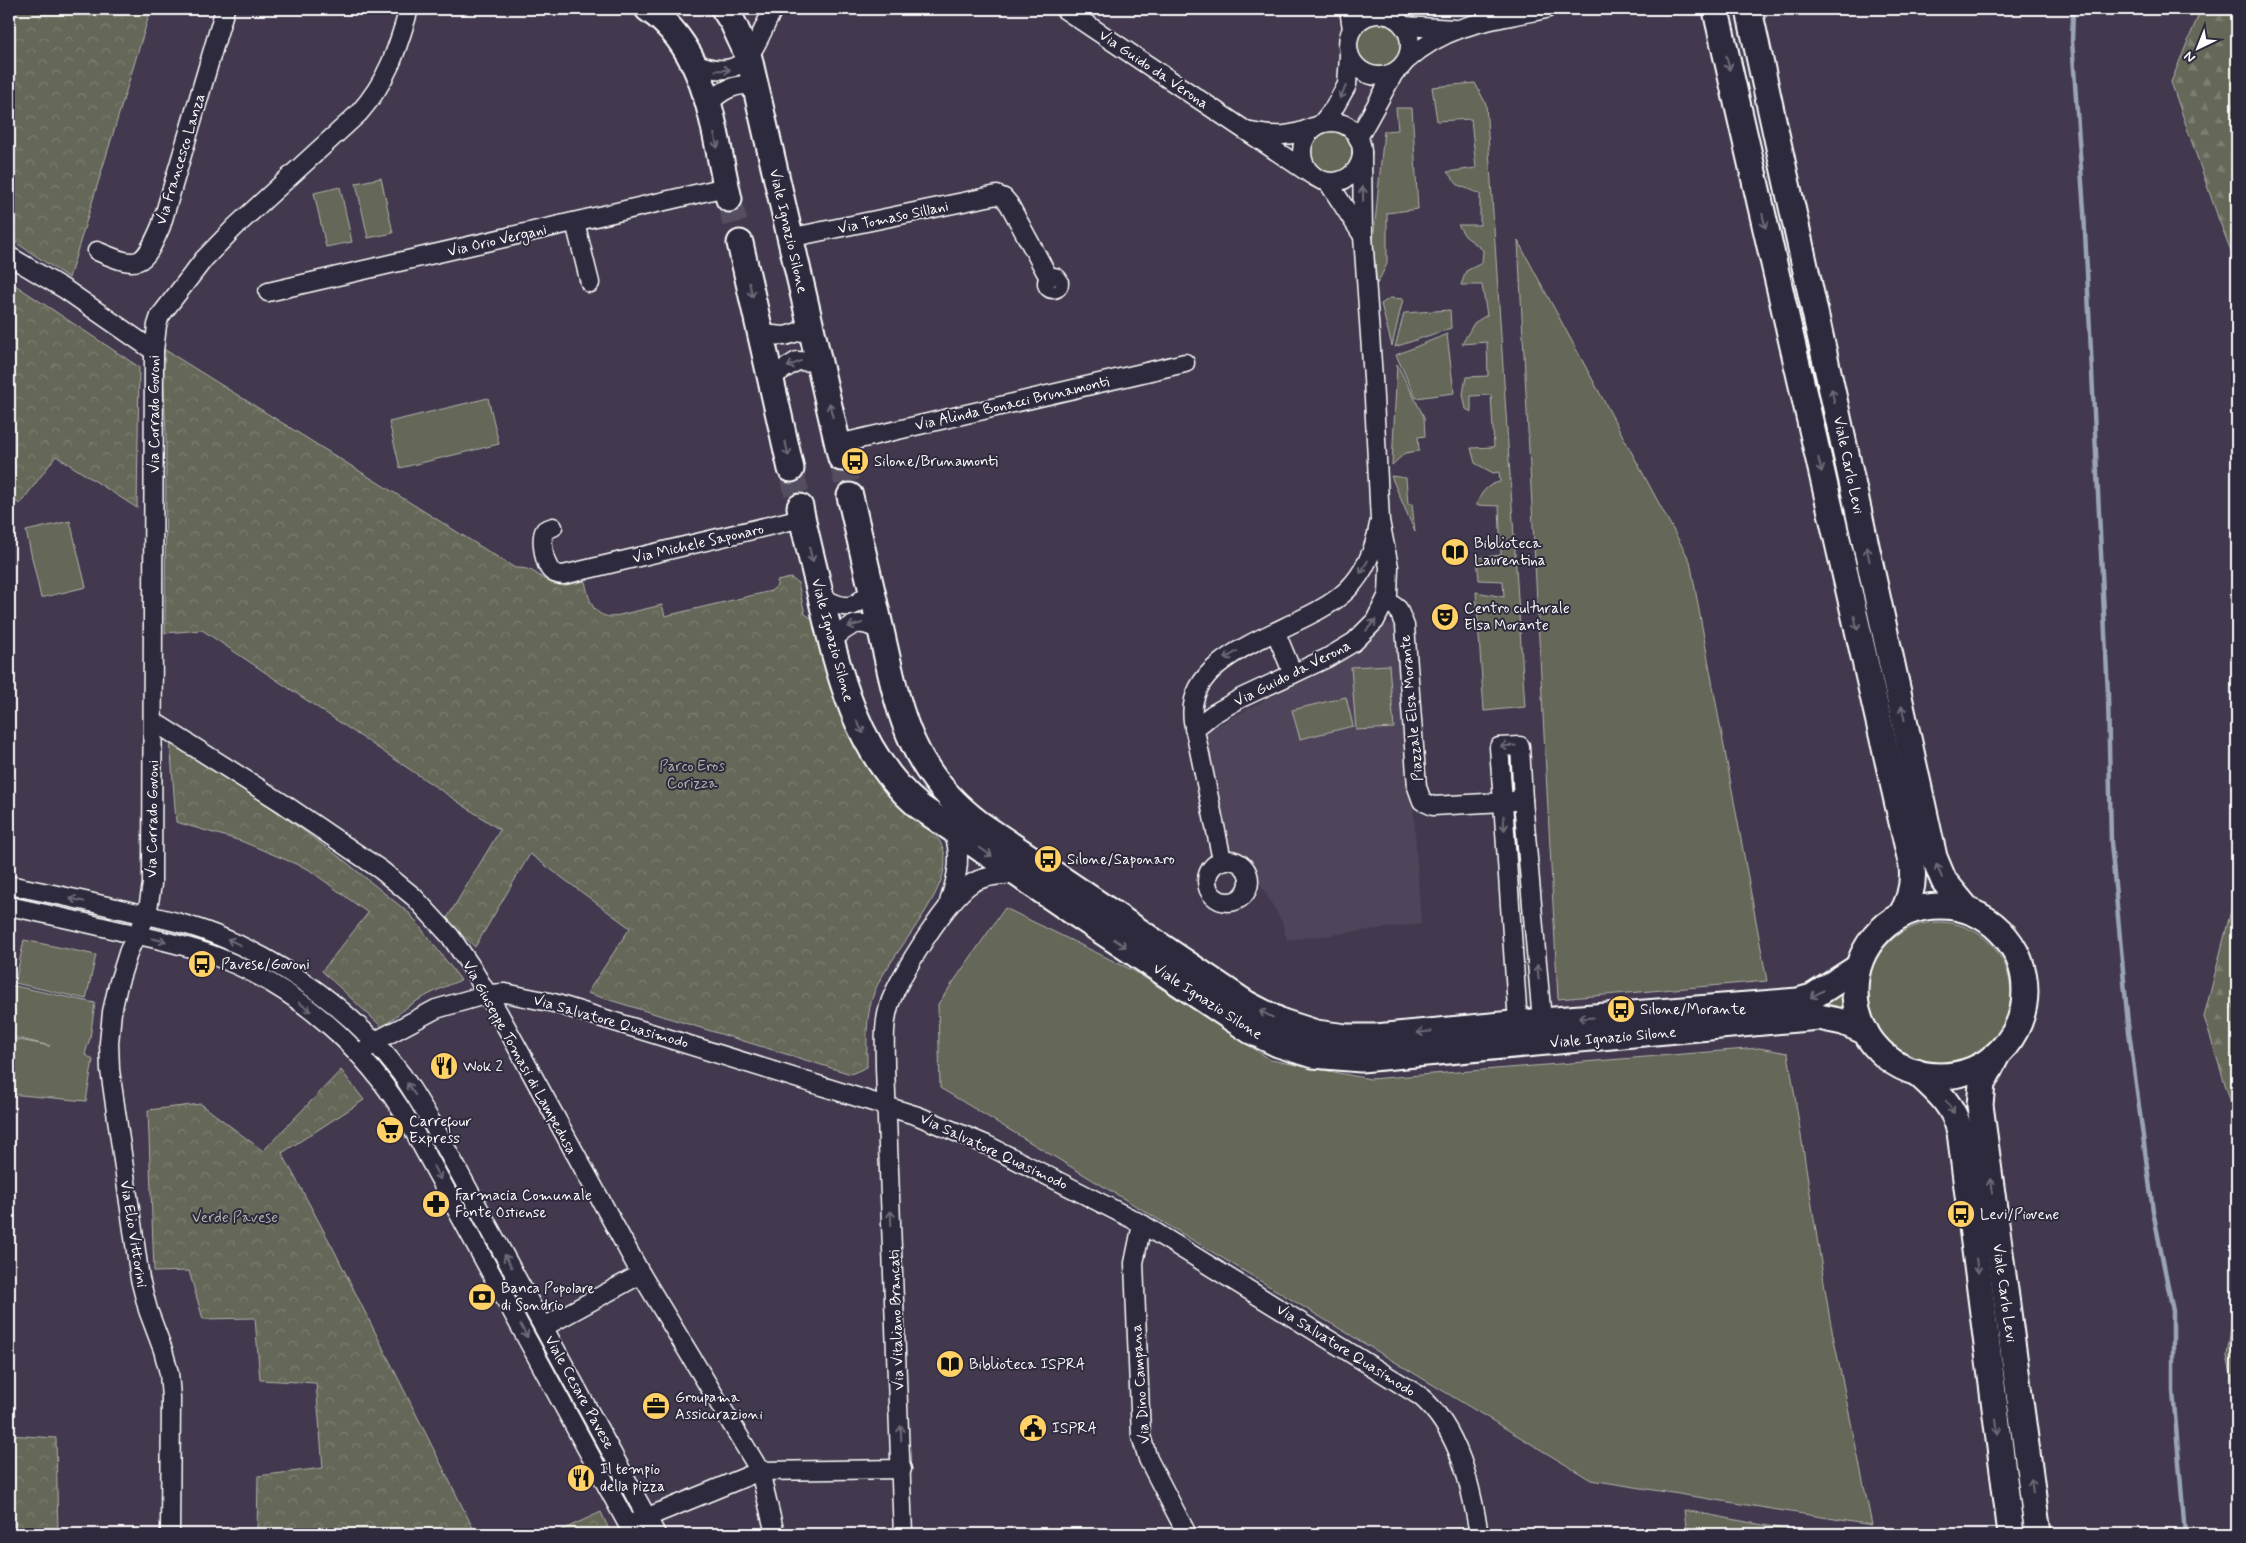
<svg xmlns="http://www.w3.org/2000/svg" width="2246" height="1543" viewBox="0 0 2246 1543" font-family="Mynerve,sans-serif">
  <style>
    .built { fill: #4f445a }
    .grass { fill: #656758; stroke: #b2b3ac }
    .forest { fill: url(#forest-firs); stroke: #b2b3ac }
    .park { fill: url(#park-crowns); stroke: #b2b3ac }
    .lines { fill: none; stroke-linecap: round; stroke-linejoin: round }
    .stream { stroke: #9aa4b3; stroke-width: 4.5 }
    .secondary-tunnel { stroke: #554d60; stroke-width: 25; stroke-dasharray: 25 12; stroke-linecap: butt }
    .street-casing { stroke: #fff; stroke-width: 21 }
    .secondary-casing { stroke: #fff; stroke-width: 29 }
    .street { stroke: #2f2a3d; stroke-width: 18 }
    .secondary { stroke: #2f2a3d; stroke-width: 25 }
    .oneway { stroke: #6d6a77 }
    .labels { text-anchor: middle; stroke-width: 4; stroke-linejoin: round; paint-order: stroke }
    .street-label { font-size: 15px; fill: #fff; stroke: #2f2a3d }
    .poi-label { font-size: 15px; fill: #fff; stroke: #2f2a3d; text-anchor: start }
    .park-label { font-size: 15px; fill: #b2b3ac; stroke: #2f2a3d }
  </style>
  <defs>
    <pattern id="forest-firs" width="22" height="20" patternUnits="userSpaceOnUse" patternTransform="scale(1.25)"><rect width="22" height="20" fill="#656758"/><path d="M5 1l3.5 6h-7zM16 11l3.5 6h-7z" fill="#7c7e71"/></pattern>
    <pattern id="park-crowns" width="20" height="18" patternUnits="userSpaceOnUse" patternTransform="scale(1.25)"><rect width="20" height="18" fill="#656758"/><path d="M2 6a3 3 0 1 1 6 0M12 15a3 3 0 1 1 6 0" fill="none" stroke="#7c7e71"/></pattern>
  </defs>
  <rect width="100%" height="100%" fill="#42394e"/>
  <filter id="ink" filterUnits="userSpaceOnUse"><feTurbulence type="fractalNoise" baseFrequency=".02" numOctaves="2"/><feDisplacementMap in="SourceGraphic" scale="10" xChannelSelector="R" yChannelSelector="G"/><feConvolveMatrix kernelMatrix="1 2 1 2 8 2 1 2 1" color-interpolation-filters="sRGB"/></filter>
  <g filter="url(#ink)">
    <!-- built -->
    <polygon class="built" points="1395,624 1411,770 1421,924 1287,940 1282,922 1254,873 1247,863 1228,853 1203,733 1349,655 1368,642 1380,625"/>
    <!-- grass -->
    <g class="grass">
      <circle cx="1379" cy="44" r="22"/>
      <path d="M1475,83L1486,104L1525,707L1484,711L1476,592L1504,597L1503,581L1479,580L1477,558L1501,555L1499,506L1476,505C1481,493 1487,484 1500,482L1499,472L1493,473L1475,463L1471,448L1494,447L1491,395L1471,396V412L1466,409L1463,394L1466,377L1488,376L1487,342L1462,344L1474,323L1487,315L1482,285H1461L1466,271L1482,263L1483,250L1465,236L1458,225H1480V194L1458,185L1447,172L1476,168L1471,119L1437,121L1432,87Z"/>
      <polygon points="1396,108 1412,108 1418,209 1387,213 1387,264 1377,284 1373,243 1384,131 1398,130"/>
      <circle cx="1330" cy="153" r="22"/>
      <polygon points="381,178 393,233 368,238 356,183"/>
      <polygon points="340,187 352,242 326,247 314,193"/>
      <polygon points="1518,241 1690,561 1767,981 1558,999"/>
      <polygon points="1390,298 1403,299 1392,346 1381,304"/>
      <polygon points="1450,310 1451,328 1395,347 1404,313"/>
      <polygon points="1447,334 1454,393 1416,398 1396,355"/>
      <polygon points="1397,364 1424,417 1425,436 1418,437 1419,451 1405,453 1392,465"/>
      <polygon points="488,398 499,444 400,468 389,422"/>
      <polygon points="1391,476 1406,478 1408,504 1412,504 1415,532"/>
      <polygon points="70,521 86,587 41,598 26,531"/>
      <polygon points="1389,665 1394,728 1356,730 1351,667"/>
      <polygon points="1346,697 1353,726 1300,739 1292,710"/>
      <polygon points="1005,908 1134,971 1271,1060 1370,1079 1759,1048 1788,1053 1830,1320 1872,1525 1591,1480 940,1088 938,1004"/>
      <circle cx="1939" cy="994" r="72"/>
      <polygon points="24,940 96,955 86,999 15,983"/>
      <polygon points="10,985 95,1003 90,1038 85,1054 93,1060 86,1101 9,1094 9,1038 50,1046 9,1036"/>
      <polygon points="1839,995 1841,996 1843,1011 1777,1011"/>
      <polygon points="1684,1510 1810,1534 1687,1534"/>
    </g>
    <!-- forest -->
    <g class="forest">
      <polygon points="2201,9 2237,9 2237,266 2219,220 2171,82"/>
      <polygon points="2237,887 2237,1122 2204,1017"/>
      <polygon points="2237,1284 2237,1402 2227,1356"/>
    </g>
    <!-- park -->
    <g class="park">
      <polygon points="9,9 151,9 69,278 9,238"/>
      <polygon points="9,281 139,367 137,508 56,456 20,504 9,498"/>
      <path d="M162,348L515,568C536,567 537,578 554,584C564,587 575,583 585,581C589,598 591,615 611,617L662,605L665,616L771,591L777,586V581L791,578L798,583L805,614L814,620C830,681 839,729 879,780C886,789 893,798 901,806C918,823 944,833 945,859C947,895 892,953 876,988C865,1013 867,1040 867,1067L851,1074L587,993L630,928L530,854L475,947L446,920L500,830L202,630L165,633L166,434Z"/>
      <path d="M170,740L190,752L293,823L346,862L410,914L461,980C430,993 407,1003 383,1028L322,971L368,913L308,869L241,841L176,822Z"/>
      <polygon points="341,1070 364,1100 282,1153 334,1250 476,1534 257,1534 258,1476 323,1468 316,1383 260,1380 255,1318 203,1319 189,1271 154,1272 148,1110 201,1104 263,1151"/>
      <polygon points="9,1435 56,1438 58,1534 9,1534"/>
      <polygon points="601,1512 611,1534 553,1534"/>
    </g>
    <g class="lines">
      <!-- stream -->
      <polyline class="stream" points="2073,9 2072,41 2084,211 2108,694 2111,842 2128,1024 2153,1211 2173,1311 2173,1391 2185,1534"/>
      <!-- secondary-tunnel -->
      <g class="secondary-tunnel">
        <polyline points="729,199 740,243"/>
        <polyline points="841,458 850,496"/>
        <polyline points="791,469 800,507"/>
      </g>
      <defs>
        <g id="street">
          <polyline points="1064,9 1312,175"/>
          <polyline points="1349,9 1352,29"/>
          <circle cx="1379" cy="45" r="31"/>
          <polyline points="1404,26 1454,29"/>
          <path d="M1407,60C1448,23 1494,20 1546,9"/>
          <path d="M695,63C746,85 754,47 773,9"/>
          <path d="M708,104C722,90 736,82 756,86"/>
          <circle cx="1332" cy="152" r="30"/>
          <polyline points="1322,123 1334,108 1347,85 1349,56"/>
          <path d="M1251,132C1274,137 1292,137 1313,127"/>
          <polyline points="1358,138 1394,73"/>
          <polyline points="1328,182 1363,236"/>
          <polyline points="575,222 590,283"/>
          <polyline points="789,238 997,195 1004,198 1009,204 1049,278"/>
          <path d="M97,251C139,269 143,268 161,226L225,9"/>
          <polyline points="9,256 66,290 154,351"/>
          <circle cx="1053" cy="283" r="6"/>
          <polyline points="268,292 726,187"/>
          <polyline points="761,334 785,336 811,328"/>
          <polyline points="771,377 797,361 819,362"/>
          <polyline points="838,444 1185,363"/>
          <path d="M553,527L545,530C540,537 544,560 549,568C552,573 558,575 563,575L802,518"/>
          <path d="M821,597C846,610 852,611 872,590"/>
          <polyline points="1386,600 1398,609 1405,626 1417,787 1422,801 1433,806 1503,802 1499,747 1520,746 1523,800"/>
          <polyline points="1276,633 1293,674"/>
          <path d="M831,641C850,625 858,616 882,632"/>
          <polyline points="153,721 284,804 381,870 414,897 450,936 470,965 498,1012 641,1274 760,1471 775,1534"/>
          <polyline points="1194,729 1213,714 1241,698 1327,658 1354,642 1375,621 1388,595 1389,567 1380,521 1373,378 1363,236 1362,152"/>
          <circle cx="1228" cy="881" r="21"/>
          <path d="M1222,860L1193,721C1183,647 1307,632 1348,589C1365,572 1375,547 1379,524"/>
          <path d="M9,885C45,892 81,900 116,908C150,916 184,922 216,935C287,963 356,1013 402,1075C414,1092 425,1111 436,1130L656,1534"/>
          <path d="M949,902C958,875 963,853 951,827"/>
          <path d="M9,906C46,914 83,922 120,931C151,938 182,944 212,955C296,986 365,1047 410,1124L633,1534"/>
          <polyline points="1518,1023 1503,802 1523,800 1542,1021"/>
          <path d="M360,1055L374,1042L436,1009L488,994L505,993L554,1003L918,1116L987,1145L1142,1224L1420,1396C1459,1429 1471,1486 1479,1534"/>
          <polyline points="1142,1224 1134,1263 1141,1436 1148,1459 1187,1534"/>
          <polyline points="544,1327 641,1274"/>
          <polyline points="638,1521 760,1471 902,1469"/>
          <path d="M170,1534L171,1398L169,1373L163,1350L148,1310L140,1279L110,1070L109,1043L112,1012L118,985L129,950L147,915L152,884L154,351L157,325L160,316L204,259L235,227L359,113C388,80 397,50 409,9"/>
          <path d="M903,1534L885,1067C885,1047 883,1026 889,1006C897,979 949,895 974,882C988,875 1004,875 1019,874"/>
        </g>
        <g id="secondary">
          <path d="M648,9C710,51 713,132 729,199"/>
          <polyline points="724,9 733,23 749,58 841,458"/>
          <polyline points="1749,10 1934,857 1944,881 1968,910"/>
          <path d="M1717,15L1912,866C1914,884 1910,900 1901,915"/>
          <polyline points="740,243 791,469"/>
          <path d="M850,496C860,539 870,583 880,626C899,709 907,769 980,824L1247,1004L1282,1022L1316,1033L1346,1037H1376L1542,1021L1798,1001L1812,997L1857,968"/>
          <path d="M800,507C806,537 814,567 821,597C838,673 857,755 920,807L1070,910L1251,1031L1278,1044L1313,1055L1361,1059L1819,1017L1843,1022L1866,1032"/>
          <circle cx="1940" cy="991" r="85"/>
          <polyline points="1997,1055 1982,1084 1980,1105 2038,1534"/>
          <path d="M1916,1072C1936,1090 1954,1105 1960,1132L2011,1534"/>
        </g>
      </defs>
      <!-- street casing -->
      <use href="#street" class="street-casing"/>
      <!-- secondary casing -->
      <use href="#secondary" class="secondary-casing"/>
      <!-- street -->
      <use href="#street" class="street"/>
      <!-- secondary -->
      <use href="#secondary" class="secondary"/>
    </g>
    <!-- one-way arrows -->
    <defs><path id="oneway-shaft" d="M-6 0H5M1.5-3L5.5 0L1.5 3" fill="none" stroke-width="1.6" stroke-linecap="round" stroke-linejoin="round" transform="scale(1.25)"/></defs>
    <g class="oneway">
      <use href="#oneway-shaft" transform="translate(1728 63) rotate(77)"/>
      <use href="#oneway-shaft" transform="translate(723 70) rotate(-3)"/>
      <use href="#oneway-shaft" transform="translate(1343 92) rotate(117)"/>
      <use href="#oneway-shaft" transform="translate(716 141) rotate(77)"/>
      <use href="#oneway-shaft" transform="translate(1363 194) rotate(-91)"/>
      <use href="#oneway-shaft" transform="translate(1764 221) rotate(77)"/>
      <use href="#oneway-shaft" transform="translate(751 290) rotate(77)"/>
      <use href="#oneway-shaft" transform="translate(794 364) rotate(156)"/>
      <use href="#oneway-shaft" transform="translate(1833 396) rotate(-102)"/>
      <use href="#oneway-shaft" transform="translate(831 410) rotate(-103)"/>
      <use href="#oneway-shaft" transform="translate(787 449) rotate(77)"/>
      <use href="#oneway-shaft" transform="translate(1820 465) rotate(77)"/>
      <use href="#oneway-shaft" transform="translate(1868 554) rotate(-102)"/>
      <use href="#oneway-shaft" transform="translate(811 555) rotate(77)"/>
      <use href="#oneway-shaft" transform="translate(1364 567) rotate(121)"/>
      <use href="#oneway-shaft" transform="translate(1856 623) rotate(77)"/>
      <use href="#oneway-shaft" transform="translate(855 625) rotate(164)"/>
      <use href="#oneway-shaft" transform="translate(1371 625) rotate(-50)"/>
      <use href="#oneway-shaft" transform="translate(1231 655) rotate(148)"/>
      <use href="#oneway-shaft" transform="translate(1903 713) rotate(-102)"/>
      <use href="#oneway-shaft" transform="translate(860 727) rotate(62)"/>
      <use href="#oneway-shaft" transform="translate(1508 746) rotate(177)"/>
      <use href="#oneway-shaft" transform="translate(1504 823) rotate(86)"/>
      <use href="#oneway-shaft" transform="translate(986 852) rotate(35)"/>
      <use href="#oneway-shaft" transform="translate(1939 871) rotate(-113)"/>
      <use href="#oneway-shaft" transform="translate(77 900) rotate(-168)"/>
      <use href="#oneway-shaft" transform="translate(159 940) rotate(13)"/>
      <use href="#oneway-shaft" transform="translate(234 942) rotate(-155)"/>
      <use href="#oneway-shaft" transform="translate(1120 943) rotate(34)"/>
      <use href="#oneway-shaft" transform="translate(1538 972) rotate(-95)"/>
      <use href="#oneway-shaft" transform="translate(1817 994) rotate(151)"/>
      <use href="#oneway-shaft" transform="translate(305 1007) rotate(36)"/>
      <use href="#oneway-shaft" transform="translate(1266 1014) rotate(-153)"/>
      <use href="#oneway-shaft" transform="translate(1586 1018) rotate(176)"/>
      <use href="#oneway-shaft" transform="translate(1424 1032) rotate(174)"/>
      <use href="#oneway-shaft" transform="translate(411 1089) rotate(-124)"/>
      <use href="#oneway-shaft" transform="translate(1950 1107) rotate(56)"/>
      <use href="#oneway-shaft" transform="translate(437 1173) rotate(62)"/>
      <use href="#oneway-shaft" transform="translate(1991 1186) rotate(-98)"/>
      <use href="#oneway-shaft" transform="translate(891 1218) rotate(-92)"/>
      <use href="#oneway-shaft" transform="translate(508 1261) rotate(-119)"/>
      <use href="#oneway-shaft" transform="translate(1977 1266) rotate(83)"/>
      <use href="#oneway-shaft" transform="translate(524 1331) rotate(61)"/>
      <use href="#oneway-shaft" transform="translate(1997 1427) rotate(83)"/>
      <use href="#oneway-shaft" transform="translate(901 1433) rotate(-92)"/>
      <use href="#oneway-shaft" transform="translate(2032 1486) rotate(-98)"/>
    </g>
  </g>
  <!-- icons -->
  <defs>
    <symbol id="bus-disc" viewBox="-11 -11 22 22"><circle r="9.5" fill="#ffd166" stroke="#2f2a3d"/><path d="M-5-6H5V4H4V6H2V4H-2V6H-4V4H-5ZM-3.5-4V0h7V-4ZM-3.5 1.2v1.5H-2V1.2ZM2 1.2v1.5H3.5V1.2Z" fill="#111"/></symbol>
    <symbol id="library-disc" viewBox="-11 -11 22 22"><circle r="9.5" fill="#ffd166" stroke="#2f2a3d"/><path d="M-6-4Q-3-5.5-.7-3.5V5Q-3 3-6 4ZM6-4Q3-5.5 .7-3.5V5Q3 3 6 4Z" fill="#111"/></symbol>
    <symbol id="theatre-disc" viewBox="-11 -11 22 22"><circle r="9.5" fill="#ffd166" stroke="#2f2a3d"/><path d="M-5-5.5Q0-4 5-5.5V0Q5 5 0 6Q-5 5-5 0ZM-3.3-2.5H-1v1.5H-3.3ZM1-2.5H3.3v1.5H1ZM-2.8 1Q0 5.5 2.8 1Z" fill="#111"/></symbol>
    <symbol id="restaurant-disc" viewBox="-11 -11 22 22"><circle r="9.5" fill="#ffd166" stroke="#2f2a3d"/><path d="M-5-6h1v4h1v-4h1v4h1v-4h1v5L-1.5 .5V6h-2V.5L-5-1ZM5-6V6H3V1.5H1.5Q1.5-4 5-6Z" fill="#111"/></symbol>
    <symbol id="supermarket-disc" viewBox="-11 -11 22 22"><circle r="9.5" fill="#ffd166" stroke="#2f2a3d"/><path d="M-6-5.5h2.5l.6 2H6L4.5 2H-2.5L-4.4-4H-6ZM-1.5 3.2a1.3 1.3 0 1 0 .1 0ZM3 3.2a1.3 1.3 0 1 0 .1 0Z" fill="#111"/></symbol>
    <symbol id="pharmacy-disc" viewBox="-11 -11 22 22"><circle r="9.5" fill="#ffd166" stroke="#2f2a3d"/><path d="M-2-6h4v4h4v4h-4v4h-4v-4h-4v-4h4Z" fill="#111"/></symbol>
    <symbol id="bank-disc" viewBox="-11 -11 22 22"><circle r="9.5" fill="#ffd166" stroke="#2f2a3d"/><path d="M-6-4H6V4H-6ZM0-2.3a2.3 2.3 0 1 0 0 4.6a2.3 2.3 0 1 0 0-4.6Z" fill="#111"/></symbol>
    <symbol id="office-disc" viewBox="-11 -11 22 22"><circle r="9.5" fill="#ffd166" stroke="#2f2a3d"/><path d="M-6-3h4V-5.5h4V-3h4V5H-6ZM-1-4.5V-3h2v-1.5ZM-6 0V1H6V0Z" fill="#111"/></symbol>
    <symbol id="civic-disc" viewBox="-11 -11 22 22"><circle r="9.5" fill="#ffd166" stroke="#2f2a3d"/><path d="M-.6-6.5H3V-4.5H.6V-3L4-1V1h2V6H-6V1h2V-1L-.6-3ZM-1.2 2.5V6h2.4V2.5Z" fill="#111"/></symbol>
  </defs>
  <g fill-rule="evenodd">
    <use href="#bus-disc" x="839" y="445" width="32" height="32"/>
    <use href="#library-disc" x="1439" y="536" width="32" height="32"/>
    <use href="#theatre-disc" x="1429" y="601" width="32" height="32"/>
    <use href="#bus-disc" x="1032" y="843" width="32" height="32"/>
    <use href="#bus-disc" x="186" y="948" width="32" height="32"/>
    <use href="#bus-disc" x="1605" y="993" width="32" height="32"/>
    <use href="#restaurant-disc" x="428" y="1050" width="32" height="32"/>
    <use href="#supermarket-disc" x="374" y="1114" width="32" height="32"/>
    <use href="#pharmacy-disc" x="420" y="1188" width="32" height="32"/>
    <use href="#bus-disc" x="1945" y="1198" width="32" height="32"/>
    <use href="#bank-disc" x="466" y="1281" width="32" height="32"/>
    <use href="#library-disc" x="934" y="1348" width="32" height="32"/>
    <use href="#office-disc" x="640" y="1390" width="32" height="32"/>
    <use href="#civic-disc" x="1017" y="1412" width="32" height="32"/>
    <use href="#restaurant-disc" x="565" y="1462" width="32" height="32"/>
  </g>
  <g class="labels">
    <!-- street labels -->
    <g class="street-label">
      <text transform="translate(1154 69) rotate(34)" y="5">Via Guido da Verona</text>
      <text transform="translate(180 159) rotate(-73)" y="5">Via Francesco Lanza</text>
      <text transform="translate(893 217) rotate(-12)" y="5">Via Tomaso Sillani</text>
      <text transform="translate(789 231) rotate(77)" y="5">Viale Ignazio Silone</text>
      <text transform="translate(497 240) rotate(-13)" y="5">Via Orio Vergani</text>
      <text transform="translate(1012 403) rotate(-13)" y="5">Via Alinda Bonacci Brunamonti</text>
      <text transform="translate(154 414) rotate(-90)" y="5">Via Corrado Govoni</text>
      <text transform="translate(1849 465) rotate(78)" y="5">Viale Carlo Levi</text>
      <text transform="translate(698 543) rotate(-13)" y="5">Via Michele Saponaro</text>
      <text transform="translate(833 640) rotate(75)" y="5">Viale Ignazio Silone</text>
      <text transform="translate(1292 673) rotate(-27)" y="5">Via Guido da Verona</text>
      <text transform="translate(1411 708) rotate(-95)" y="5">Piazzale Elsa Morante</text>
      <text transform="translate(152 819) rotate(-89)" y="5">Via Corrado Govoni</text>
      <text transform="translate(1208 1001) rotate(33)" y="5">Viale Ignazio Silone</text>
      <text transform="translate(611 1021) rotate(16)" y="5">Via Salvatore Quasimodo</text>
      <text transform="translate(1613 1037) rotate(-5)" y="5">Viale Ignazio Silone</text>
      <text transform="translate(520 1057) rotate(61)" y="5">Via Giuseppe Tomasi di Lampedusa</text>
      <text transform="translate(994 1151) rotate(25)" y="5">Via Salvatore Quasimodo</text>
      <text transform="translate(134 1234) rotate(81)" y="5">Via Elio Vittorini</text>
      <text transform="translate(2005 1293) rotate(82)" y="5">Viale Carlo Levi</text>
      <text transform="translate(896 1320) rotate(-92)" y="5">Via Vitaliano Brancati</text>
      <text transform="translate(1346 1350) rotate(32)" y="5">Via Salvatore Quasimodo</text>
      <text transform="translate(1140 1384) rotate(-94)" y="5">Via Dino Campana</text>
      <text transform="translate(580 1392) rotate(61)" y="5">Viale Cesare Pavese</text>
    </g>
    <!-- poi labels -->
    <g class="poi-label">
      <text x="874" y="466">Silone/Brunamonti</text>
      <text x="1474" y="548">Biblioteca<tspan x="1474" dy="17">Laurentina</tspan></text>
      <text x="1464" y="613">Centro culturale<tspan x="1464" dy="17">Elsa Morante</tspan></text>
      <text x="1067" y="864">Silone/Saponaro</text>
      <text x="221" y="969">Pavese/Govoni</text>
      <text x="1640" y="1014">Silone/Morante</text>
      <text x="463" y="1071">Wok 2</text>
      <text x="409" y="1126">Carrefour<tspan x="409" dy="17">Express</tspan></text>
      <text x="455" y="1200">Farmacia Comunale<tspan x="455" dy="17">Fonte Ostiense</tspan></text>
      <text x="1980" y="1219">Levi/Piovene</text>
      <text x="501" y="1293">Banca Popolare<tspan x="501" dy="17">di Sondrio</tspan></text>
      <text x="969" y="1369">Biblioteca ISPRA</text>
      <text x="675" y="1402">Groupama<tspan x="675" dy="17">Assicurazioni</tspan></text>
      <text x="1052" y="1433">ISPRA</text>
      <text x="600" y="1474">Il tempio<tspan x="600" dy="17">della pizza</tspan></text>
    </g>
    <!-- park labels -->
    <g class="park-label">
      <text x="692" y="771">Parco Eros<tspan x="692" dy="17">Corizza</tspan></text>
      <text x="235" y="1222">Verde Pavese</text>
    </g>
  </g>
  <!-- margin -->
  <rect width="2246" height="1543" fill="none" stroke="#2f2a3d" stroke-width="30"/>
  <rect x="15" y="15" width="2216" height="1513" fill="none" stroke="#fff" stroke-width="2" filter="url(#ink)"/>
  <!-- north arrow -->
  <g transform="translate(2198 48) rotate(223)" stroke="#2f2a3d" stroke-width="4" paint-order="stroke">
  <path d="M0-4L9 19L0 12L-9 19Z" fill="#ffffff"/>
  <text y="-8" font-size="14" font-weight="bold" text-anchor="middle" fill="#ffffff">N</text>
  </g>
</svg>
